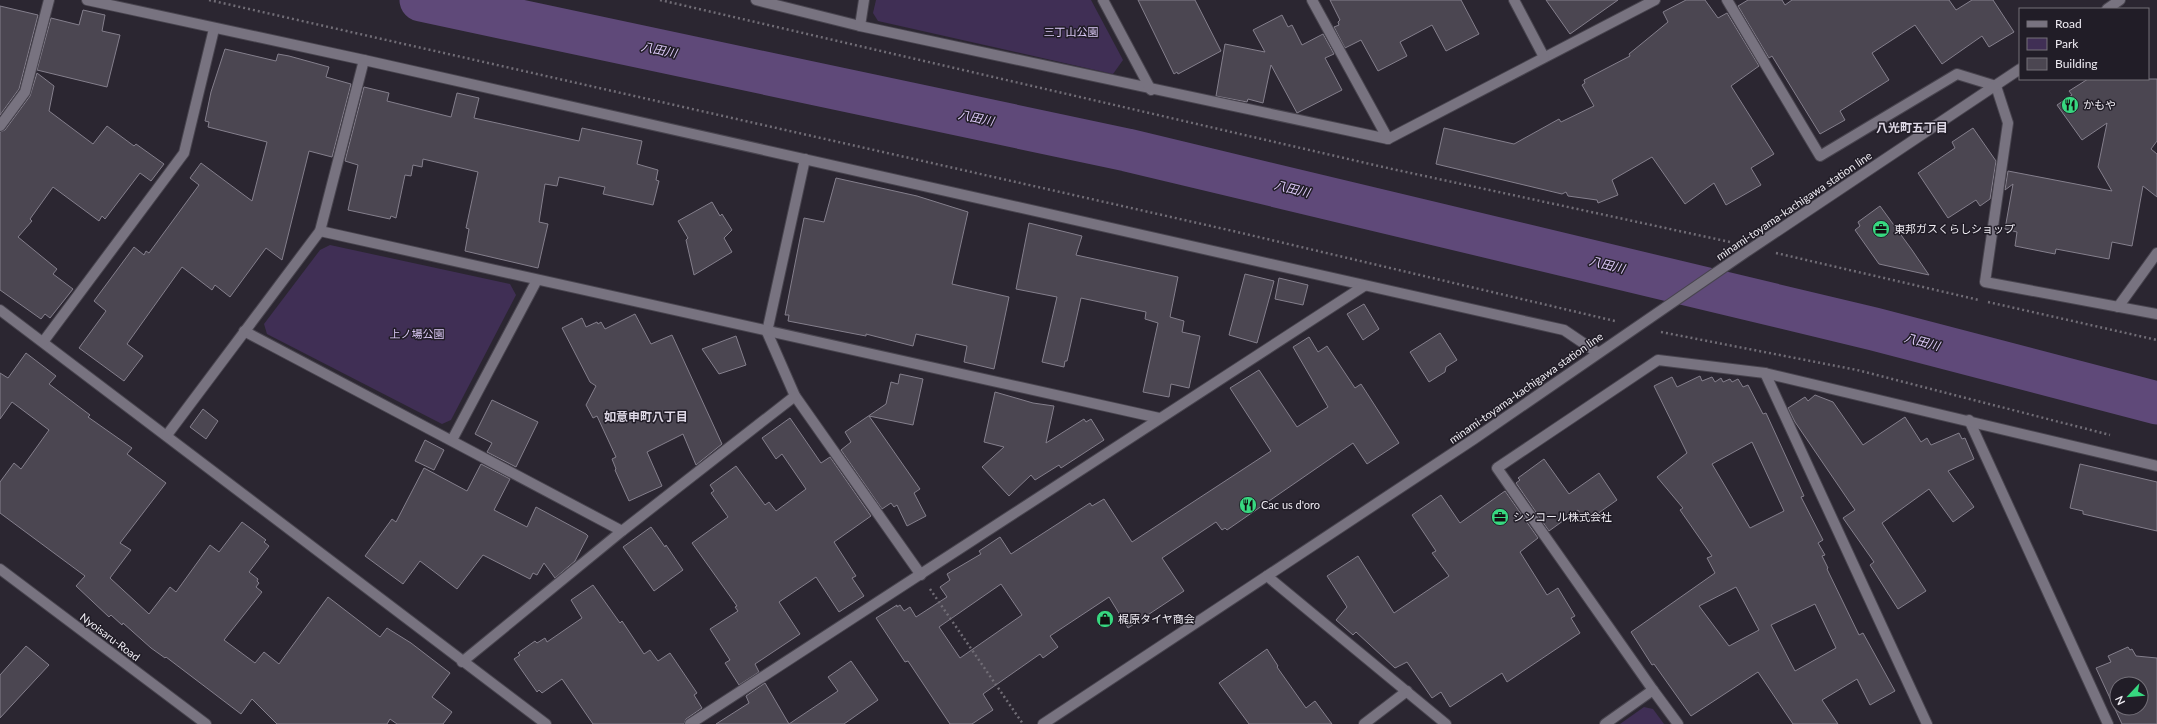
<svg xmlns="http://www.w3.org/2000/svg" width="2157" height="724" viewBox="0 0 2157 724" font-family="Lato,'Noto Sans JP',sans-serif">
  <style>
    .green { fill: #402f55 }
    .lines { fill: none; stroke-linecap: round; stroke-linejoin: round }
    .river { stroke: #5f4979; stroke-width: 43 }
    .building { fill: #4b4651; stroke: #847f8c; fill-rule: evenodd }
    .street-casing { stroke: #48444e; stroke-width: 12 }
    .secondary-casing { stroke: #48444e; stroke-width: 12 }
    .path { stroke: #716d76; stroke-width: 2.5; stroke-dasharray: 2 3; stroke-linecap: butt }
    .street { stroke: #787380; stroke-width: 10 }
    .secondary { stroke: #787380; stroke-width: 10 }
    .labels { text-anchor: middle; stroke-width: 3; stroke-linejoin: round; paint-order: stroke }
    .park-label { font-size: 11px; fill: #dcc9f7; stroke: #211d27 }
    .poi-label { font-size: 11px; fill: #f0edf4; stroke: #211d27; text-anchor: start }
    .street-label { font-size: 11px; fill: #f0edf4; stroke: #211d27 }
    .water-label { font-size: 12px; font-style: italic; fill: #dcc9f7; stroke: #211d27 }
    .neighbourhood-label { font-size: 12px; font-weight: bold; fill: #ded8e6; stroke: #211d27 }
  </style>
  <rect width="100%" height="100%" fill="#2b2631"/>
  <!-- green -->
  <g class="green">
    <polygon points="876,0 1091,0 1123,60 1113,74 878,21 873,13"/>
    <polygon points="330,245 510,284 516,295 451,420 442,424 267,334 264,324 320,250"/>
    <polygon points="1644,707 1653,709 1664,724 1620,724"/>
  </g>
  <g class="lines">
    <!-- river -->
    <polyline class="river" points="421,0 1127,150 1874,329 2157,403"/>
  </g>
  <!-- building -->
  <g class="building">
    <polygon points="1138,0 1195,0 1221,51 1178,74 1177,72 1174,74"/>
    <polygon points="1330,0 1461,0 1479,34 1446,51 1432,25 1400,42 1407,56 1378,71 1361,40 1345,48 1334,27 1339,25 1338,22 1340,20"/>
    <polygon points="1546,0 1618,0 1570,34"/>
    <polygon points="1686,0 1705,0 1718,18 1727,13 1759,66 1731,86 1774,154 1751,168 1761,185 1726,205 1714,183 1685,204 1652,157 1612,180 1618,195 1598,203 1597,200 1568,196 1566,192 1562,194 1436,164 1444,128 1514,144 1559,119 1561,122 1594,106 1582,85 1585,83 1584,80 1630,56 1629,54 1668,22 1663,12"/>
    <polygon points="1748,0 1782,0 1785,5 1792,0 1949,0 1956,10 1972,0 1993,0 2014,32 1989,47 1982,36 1942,64 1915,25 1872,53 1889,80 1840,111 1845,120 1820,134 1772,56 1769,58 1738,6"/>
    <polygon points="0,6 38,15 19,89 0,115"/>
    <polygon points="83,10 105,15 102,31 120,35 107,87 37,70 51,18 79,25"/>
    <polygon points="1282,15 1288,27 1292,25 1302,45 1323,34 1334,54 1325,58 1342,90 1297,113 1271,65 1263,103 1248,99 1247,102 1216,96 1225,44 1265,52 1253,30"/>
    <polygon points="225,49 276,61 278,54 289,56 329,67 326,77 351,84 332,157 309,151 282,260 266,248 230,297 215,285 212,290 182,267 127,344 143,356 124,381 79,348 106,311 94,301 134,247 144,255 146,251 149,253 199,185 190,178 201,163 252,201 267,142 208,127 209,122 205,121 211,92"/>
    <polygon points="37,73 54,86 49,111 93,144 107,126 134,146 136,144 164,164 151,181 140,173 105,219 102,216 99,221 53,187 30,219 32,221 18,237 57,269 53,274 73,289 50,318 45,314 41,319 0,290 0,132 5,130 30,96"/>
    <polygon points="2088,79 2157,79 2157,141 2151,149 2157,154 2157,197 2143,186 2132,246 2112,242 2109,259 2056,249 2055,254 2015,246 2017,232 2005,229 2013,184 2005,190 2008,171 2112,191 2098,167 2107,123 2082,140 2057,105 2072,95 2069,91"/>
    <polygon points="364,87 389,93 387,101 451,117 457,93 479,98 474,118 579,141 582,128 642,141 637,164 658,170 656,180 659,181 653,205 603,194 605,187 559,177 557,186 545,184 539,222 548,224 538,268 465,251 469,229 466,228 478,172 423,159 422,167 413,165 411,176 405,175 396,218 391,216 390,219 348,210 358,165 345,161"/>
    <polygon points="1973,128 1996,161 1990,199 1980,206 1976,200 1948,218 1918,173 1955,148 1952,142"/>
    <polygon points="836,178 917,196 968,212 952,284 1009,297 994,369 964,362 967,346 916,334 913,346 866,334 866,336 788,321 789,315 785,315 804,218 824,222"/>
    <polygon points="712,202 720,216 722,214 732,230 724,238 732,252 694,275 686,240 688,238 678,221"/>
    <polygon points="1880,206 1912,250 1929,275 1879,264 1855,230 1860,226 1858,222"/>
    <polygon points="1029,223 1082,236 1076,255 1178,277 1170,317 1184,321 1182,332 1200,336 1189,388 1171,384 1169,397 1143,392 1158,323 1145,319 1146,312 1081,298 1067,361 1065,361 1064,367 1042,362 1057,297 1016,289"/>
    <polygon points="1245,274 1274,281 1257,343 1229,335"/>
    <polygon points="1279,278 1308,285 1303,305 1275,299"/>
    <polygon points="1364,304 1379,329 1363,340 1347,314"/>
    <polygon points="635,314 651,344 672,335 722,444 696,465 683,434 647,452 662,486 629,501 615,470 616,469 612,459 616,457 597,416 593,418 586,405 596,386 590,382 562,328 582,318 586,327 597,322 598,324 601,322 605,329"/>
    <polygon points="1440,333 1457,360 1446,367 1445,372 1429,382 1410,352"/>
    <polygon points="736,336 746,365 719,374 702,349"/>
    <path d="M1309,337L1318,352L1327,346L1355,388L1361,384L1399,443L1367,464L1353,443L1227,530L1225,528L1222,530L1216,522L1162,558L1184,591L1128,628L1109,597L1050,636L1058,647L1043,658L1040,654L983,694L993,710L972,724H950L908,661L905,662L876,618L897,605V607L900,605L904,611L910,607L916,617L947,597L940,587L950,580L947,574L981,554L979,551L1000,537L1011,554L1090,503L1092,506L1104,499L1132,542L1271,451L1230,388L1259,370L1297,427L1328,407L1293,347ZM1001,584L1022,615L960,658L939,627Z"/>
    <polygon points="26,353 56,376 49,384 90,415 88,417 132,448 127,454 166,483 120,543 131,550 110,578 149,614 170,587 176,592 210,545 219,552 242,522 266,540 264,542 269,546 249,572 258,579 257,581 259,583 256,587 262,592 224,640 255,663 264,652 279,664 328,597 380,637 387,628 411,643 450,673 432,697 452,712 443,724 397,724 390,719 387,724 277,724 252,699 241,714 166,657 165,658 151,648 123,623 122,625 111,615 109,617 76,586 85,576 0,513 0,482 14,463 21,469 49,430 12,402 0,419 0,373 8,378"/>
    <polygon points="900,374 923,379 913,425 869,416 920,489 914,493 926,516 907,526 897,505 894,507 891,503 882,509 841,450 851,442 845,432 886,404 891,382 898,384"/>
    <path d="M1700,376L1702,381L1712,377L1715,382L1721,378L1723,382L1730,379L1732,382L1738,379L1743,387L1748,385L1763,414L1766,413L1804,496L1801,497L1823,540L1818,543L1825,555L1822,556L1828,568L1827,569L1859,635L1863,633L1895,691L1870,705L1857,679L1822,700L1838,724H1793L1758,672L1691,716L1654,664L1652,665L1631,632L1715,573L1707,558L1712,556L1680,510L1683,508L1657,477L1687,453L1654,386L1672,377L1677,387ZM1752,442L1784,511L1750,528L1712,464ZM1736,587L1759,630L1729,646L1699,606ZM1815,604L1836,648L1795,671L1771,625Z"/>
    <polygon points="995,392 1033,403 1054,406 1046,443 1084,419 1086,422 1091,419 1104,440 1061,468 1059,465 1035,480 1031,475 1009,496 982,467 1004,447 984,442"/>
    <polygon points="1815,395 1833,402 1863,445 1905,417 1921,442 1927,438 1931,445 1959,433 1962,439 1965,438 1974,459 1948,471 1974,507 1953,522 1929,489 1882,523 1926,591 1898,609 1870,565 1874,562 1843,518 1855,510 1795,422 1788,408 1805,397 1808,401"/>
    <polygon points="492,400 538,422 516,467 487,452 492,443 475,434"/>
    <polygon points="203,409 218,421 206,439 190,427"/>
    <polygon points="790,418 821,463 830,457 871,516 834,542 856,576 852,578 864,596 839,612 816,577 779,602 800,634 755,664 759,672 739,685 725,663 730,660 710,629 738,611 735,607 737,606 692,543 728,517 711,493 714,491 710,485 736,466 765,505 769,502 776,511 806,489 782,454 776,459 762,438"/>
    <polygon points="425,440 444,450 434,470 415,461"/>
    <polygon points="1544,459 1569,494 1599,473 1617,500 1586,522 1578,510 1549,531 1516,483 1520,480 1518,478"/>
    <polygon points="481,464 510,479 494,510 527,527 536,507 586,534 588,536 575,561 555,578 544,563 537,575 533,573 530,579 483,555 457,589 420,561 403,584 365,556 392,519 396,522 424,468 467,491"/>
    <polygon points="2080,464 2157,482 2157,531 2083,514 2083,511 2070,508"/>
    <polygon points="1505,491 1538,538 1520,552 1547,595 1558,588 1575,616 1571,618 1580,633 1507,682 1502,673 1450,707 1441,692 1432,698 1407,662 1395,668 1356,632 1353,635 1336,620 1347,607 1327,576 1358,556 1394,613 1449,576 1432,553 1436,551 1412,515 1441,495 1460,523"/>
    <polygon points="651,527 665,547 666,545 683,570 654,591 623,547"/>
    <polygon points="593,585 620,623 622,621 644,654 650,650 658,661 670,653 697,693 694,695 702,708 686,719 684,724 593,724 562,679 542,693 539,690 537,692 514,659 520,655 518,653 535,641 537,643 545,638 547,642 582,618 571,600"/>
    <polygon points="26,646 49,665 0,718 0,675"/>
    <path d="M2128,647L2130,650L2132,649L2136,656L2157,658V724H2122L2096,668L2111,662L2108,656ZM2117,684H2141V708H2117Z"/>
    <polygon points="1267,649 1278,666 1277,667 1306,708 1315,701 1332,724 1249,724 1219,683"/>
    <polygon points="851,661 878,700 844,724 716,724 749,703 746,696 765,683 789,724 838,691 828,677"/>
  </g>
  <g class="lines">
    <defs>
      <g id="street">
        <polyline points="87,0 364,60 1564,330 1598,353"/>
        <polyline points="756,0 860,26 1388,139 1655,0"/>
        <polyline points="1103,0 1151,90"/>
        <polyline points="1312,0 1388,139"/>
        <polyline points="1514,0 1544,57"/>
        <polyline points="1727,0 1820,156 1957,74 1996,86 2008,123 1985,282 2157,314"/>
        <polyline points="860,26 864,0"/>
        <polyline points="0,126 25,92 49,0"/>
        <polyline points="805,159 767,332 795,396 921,575"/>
        <polyline points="320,231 1159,418"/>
        <polyline points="2118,307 2157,253"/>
        <polyline points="0,310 546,724"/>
        <polyline points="244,331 622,531"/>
        <polyline points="43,342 184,153 214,29"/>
        <polyline points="1765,373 1927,724"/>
        <polyline points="1969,420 2108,724"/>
        <polyline points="167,435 320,231 364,60"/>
        <polyline points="452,440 537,280"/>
        <polyline points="1267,576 1446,724"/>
        <polyline points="462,662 622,531 795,396"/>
        <polyline points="1653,690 1497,468 1658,360 1765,373 2157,466"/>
        <polyline points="690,724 1364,286"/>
        <polyline points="1364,724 1407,691"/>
        <polyline points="1605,724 1653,690 1678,724"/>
      </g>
      <g id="secondary">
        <polyline points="2107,9 2120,0"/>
        <polyline points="0,569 206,724"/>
        <polyline points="1043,724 1474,439 1746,252 2020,69"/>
      </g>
    </defs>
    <!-- street casing -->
    <use href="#street" class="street-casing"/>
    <!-- secondary casing -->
    <use href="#secondary" class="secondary-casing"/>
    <!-- path -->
    <g class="path">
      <polyline points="209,0 1233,231 1615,321"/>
      <polyline points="660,0 1383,167 1730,242"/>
      <polyline points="1776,253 1979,300"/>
      <polyline points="1988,302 2157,340"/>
      <polyline points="1661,332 1857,370 2110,435"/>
      <polyline points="930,589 1023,724"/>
    </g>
    <!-- street -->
    <use href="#street" class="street"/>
    <!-- secondary -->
    <use href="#secondary" class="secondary"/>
  </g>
  <!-- icons -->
  <defs>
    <symbol id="restaurant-disc" viewBox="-11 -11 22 22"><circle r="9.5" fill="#37d880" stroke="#211d27"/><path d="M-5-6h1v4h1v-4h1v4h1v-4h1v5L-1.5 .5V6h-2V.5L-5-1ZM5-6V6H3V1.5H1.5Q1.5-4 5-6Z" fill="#111"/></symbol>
    <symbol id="office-disc" viewBox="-11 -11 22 22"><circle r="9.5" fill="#37d880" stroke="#211d27"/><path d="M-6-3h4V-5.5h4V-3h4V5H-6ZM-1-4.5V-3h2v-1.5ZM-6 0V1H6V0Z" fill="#111"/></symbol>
    <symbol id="shop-disc" viewBox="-11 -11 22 22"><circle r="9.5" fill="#37d880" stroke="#211d27"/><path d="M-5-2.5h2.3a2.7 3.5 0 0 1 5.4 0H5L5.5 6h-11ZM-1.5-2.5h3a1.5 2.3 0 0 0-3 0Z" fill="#111"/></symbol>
  </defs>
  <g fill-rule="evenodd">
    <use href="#restaurant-disc" x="2060" y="95" width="20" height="20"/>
    <use href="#office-disc" x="1871" y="219" width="20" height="20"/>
    <use href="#restaurant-disc" x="1238" y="495" width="20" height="20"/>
    <use href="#office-disc" x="1490" y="507" width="20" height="20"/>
    <use href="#shop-disc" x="1095" y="609" width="20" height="20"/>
  </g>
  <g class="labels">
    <!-- park labels -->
    <g class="park-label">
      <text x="1071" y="36">三丁山公園</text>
      <text x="417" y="338">上ノ場公園</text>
    </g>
    <!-- poi labels -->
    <g class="poi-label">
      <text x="2083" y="109">かもや</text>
      <text x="1894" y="233">東邦ガスくらしショップ</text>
      <text x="1261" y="509">Cac us d'oro</text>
      <text x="1513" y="521">シンコール株式会社</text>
      <text x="1118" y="623">梶原タイヤ商会</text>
    </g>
    <!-- street labels -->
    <g class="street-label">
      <text transform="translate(1794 206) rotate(-34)" y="4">minami-toyama-kachigawa station line</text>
      <text transform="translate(1526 388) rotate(-35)" y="4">minami-toyama-kachigawa station line</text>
      <text transform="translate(110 637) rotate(37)" y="4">Nyoisaru-Road</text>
    </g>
    <!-- water labels -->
    <g class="water-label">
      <text transform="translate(659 50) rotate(12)" y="4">八田川</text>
      <text transform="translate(976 118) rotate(12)" y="4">八田川</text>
      <text transform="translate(1292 189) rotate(14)" y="4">八田川</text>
      <text transform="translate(1607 265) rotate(14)" y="4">八田川</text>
      <text transform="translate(1922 342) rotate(15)" y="4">八田川</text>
    </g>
    <!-- neighbourhood labels -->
    <g class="neighbourhood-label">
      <text x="1912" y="132">八光町五丁目</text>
      <text x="646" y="421">如意申町八丁目</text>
    </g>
  </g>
  <!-- legend -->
  <rect x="2019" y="8" width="130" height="72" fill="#211d27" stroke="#747079"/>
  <rect x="2027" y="21" width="20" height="6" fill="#787380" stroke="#747079"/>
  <text x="2055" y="28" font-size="12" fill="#f0edf4">Road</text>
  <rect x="2027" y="38" width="20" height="12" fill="#402f55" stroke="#747079"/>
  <text x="2055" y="48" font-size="12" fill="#f0edf4">Park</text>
  <rect x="2027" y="58" width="20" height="12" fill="#4b4651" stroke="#747079"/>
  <text x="2055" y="68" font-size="12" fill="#f0edf4">Building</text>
  <!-- north arrow -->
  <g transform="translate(2129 696) rotate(244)"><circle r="19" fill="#211d27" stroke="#747079"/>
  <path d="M0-3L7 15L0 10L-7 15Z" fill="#37d880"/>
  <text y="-6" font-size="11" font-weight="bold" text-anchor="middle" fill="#f0edf4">N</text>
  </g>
</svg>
